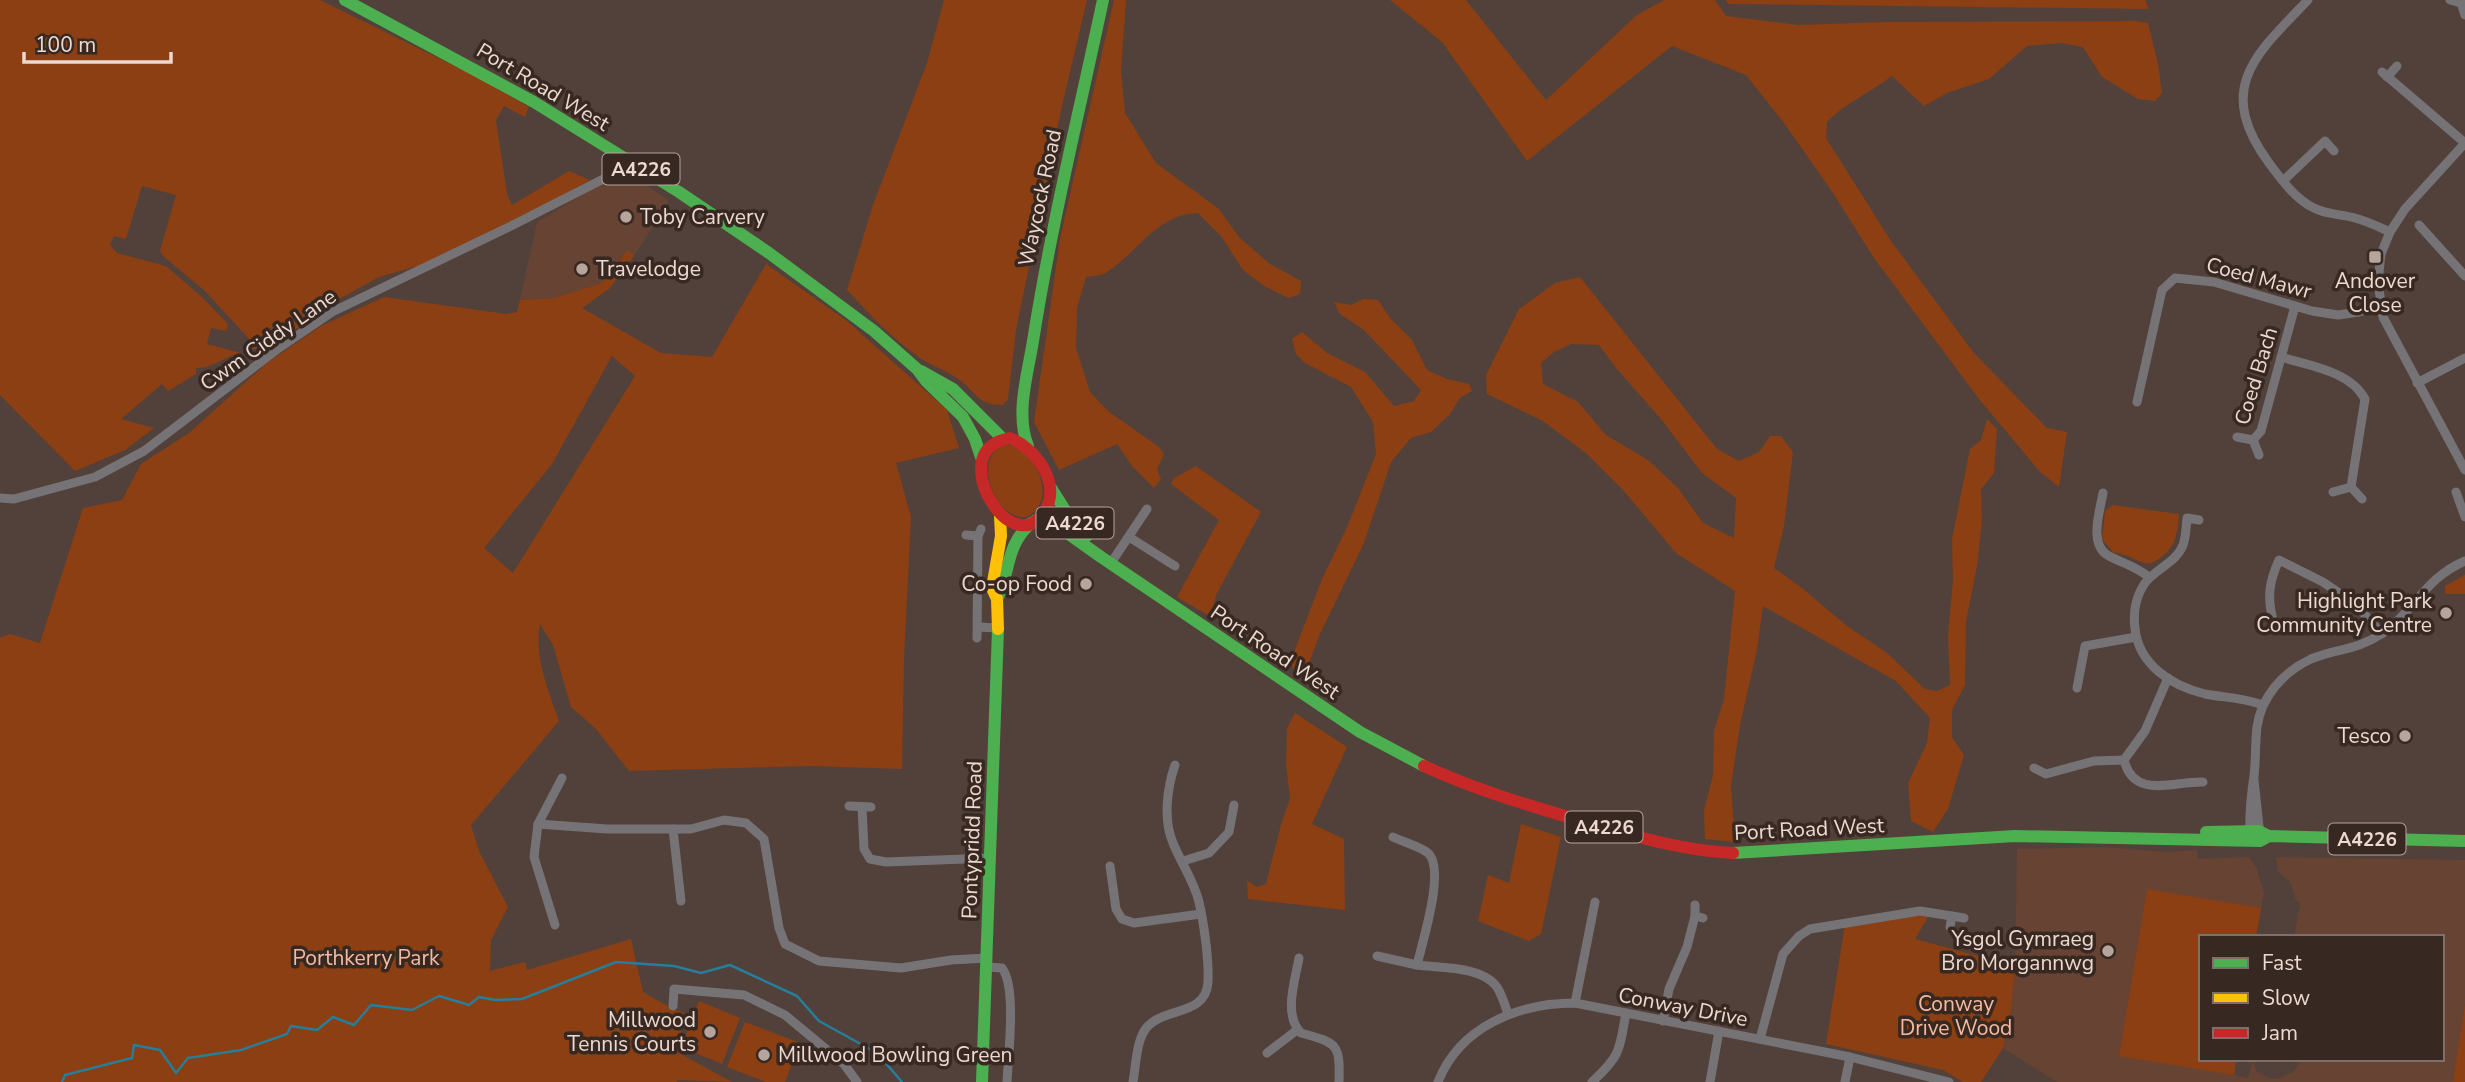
<svg xmlns="http://www.w3.org/2000/svg" width="2465" height="1082" viewBox="0 0 2465 1082" font-family="'Nunito Sans',sans-serif">
  <style>
    .built { fill: #664333 }
    .green { fill: #8b3f13; fill-rule: evenodd }
    .lines { fill: none; stroke-linecap: round; stroke-linejoin: round }
    .stream { stroke: #267e9a; stroke-width: 2.5 }
    .street { stroke: #767376; stroke-width: 9 }
    .fast { stroke: #4caf50; stroke-width: 12 }
    .slow { stroke: #ffc107; stroke-width: 12 }
    .jam { stroke: #c62828; stroke-width: 12 }
    .poi-dot { fill: #b7a49c; stroke: #372922; stroke-width: 2.5 }
    .labels { text-anchor: middle; stroke-width: 7; stroke-linejoin: round; paint-order: stroke }
    .shield { fill: #372922; stroke: #b6a49c; stroke-width: 2 }
    .shield-label { font-size: 19px; font-weight: bold; fill: #edd9d0 }
    .street-label { font-size: 21px; fill: #edd9d0; stroke: #372922 }
    .poi-label { font-size: 21px; fill: #edd9d0; stroke: #372922; text-anchor: end }
    .park-label { font-size: 21px; fill: #f5ba9f; stroke: #372922 }
  </style>
  <rect width="100%" height="100%" fill="#52413a"/>
  <!-- built -->
  <g class="built">
    <polygon points="627,172 669,201 634,256 629,251 602,283 554,298 520,300 537,222 612,177"/>
    <polygon points="2101,847 2168,852 2198,850 2197,859 2249,857 2257,869 2264,893 2256,937 2201,937 2201,1059 2236,1059 2234,1075 2248,1078 2253,1061 2257,1072 2269,1078 2278,1079 2294,1071 2303,1059 2442,1059 2442,937 2294,937 2300,903 2296,900 2290,881 2287,880 2278,871 2276,857 2465,860 2465,1082 2057,1082 2003,1048 2011,1012 2015,966 2017,849"/>
  </g>
  <!-- green -->
  <g class="green">
    <path d="M0,0H320L475,76L529,107L525,117L504,106L496,120L507,194L512,205L569,171L590,180L549,203L421,265L379,277L325,307L264,354L260,349H252L249,339L205,291L163,256L160,251L176,195L142,186L126,239L114,236L110,245L117,253L166,266L202,297L228,324L226,331L211,328L207,344L241,353C225,356 212,369 196,368V374L168,391L162,384L121,419L154,428L125,450L75,471L0,395Z"/>
    <path d="M944,0H1087L1062,106L1016,330L1008,399L1003,405C976,405 977,392 958,379C946,370 932,366 920,358C893,339 869,314 847,290L873,205L927,63Z"/>
    <path d="M1114,0H1126L1121,71L1125,113L1156,163L1219,209L1239,237L1270,264L1301,281L1300,294L1289,298L1264,286L1243,270L1221,236L1198,213C1157,214 1138,252 1107,272C1102,276 1093,276 1086,277L1077,308L1076,348L1090,392L1108,411L1159,447L1164,454L1157,469L1161,479L1154,488L1132,466L1117,444L1059,470L1034,422L1060,239Z"/>
    <path d="M1390,0H1466L1546,100L1637,15L1664,0H1715L1726,16L1798,25L1886,22L2136,21L2148,23L2158,64L2162,93L2155,101L2138,99L2102,77L2083,47L2061,43L2027,46L1989,79L1947,93L1924,106L1892,76C1870,93 1846,102 1827,122L1826,138L1891,241L1974,353L2047,428L2067,432L2059,487L2040,472L1979,399L1874,258L1833,193L1784,123L1746,75L1672,46L1527,161L1442,42Z"/>
    <polygon points="1726,0 2145,0 2149,9 1728,4"/>
    <path d="M628,250L634,256L609,289L582,308L661,353L712,357L766,264L847,321L947,410L959,448L896,463L911,517L904,658L902,769L811,766L629,771L596,729L571,707L553,645L540,624C534,659 548,689 559,721L471,825L479,851L508,907L491,940L490,971L525,962L527,970L631,939L643,992L669,1007L686,1014L675,1051L732,1082L679,1080L676,1082H0V638L10,634L40,643L83,508L122,500L141,464L189,433L267,363L321,326L384,297L507,314L517,312L520,300L554,298L602,283ZM612,356L635,376L513,573L484,548L552,464Z"/>
    <path d="M1580,277L1717,449L1739,461L1759,452L1770,436H1781L1793,452L1784,526L1774,568L1802,588L1847,626L1887,653L1925,689L1937,691L1950,685L1948,636L1953,580L1952,539L1970,449L1981,440L1987,419L1997,429L1994,473L1981,489L1982,520L1977,566L1966,622L1965,685L1952,710V737L1964,755L1948,809L1933,832L1911,821L1908,783L1927,743L1930,718L1896,681L1763,606L1757,650L1740,725L1731,786L1735,842L1705,839L1704,810L1713,775L1714,731L1724,699L1735,591L1676,553L1623,490L1587,454L1543,421L1487,394L1486,375L1519,309L1555,283ZM1571,344L1599,345L1616,368L1661,419L1702,473L1736,498L1734,538L1703,523L1678,488L1648,460L1606,435L1578,402L1543,384L1541,363L1554,352Z"/>
    <polygon points="1363,299 1378,300 1390,318 1412,340 1427,370 1447,379 1469,384 1472,391 1460,398 1450,414 1431,432 1411,438 1391,462 1364,543 1320,634 1307,668 1293,669 1291,660 1322,579 1348,525 1376,454 1373,422 1351,387 1305,363 1296,354 1292,339 1302,332 1327,353 1365,372 1394,406 1414,401 1421,390 1364,330 1340,314 1334,302 1351,305"/>
    <path d="M1005,445C1036,446 1060,503 1026,517C1000,520 979,475 992,455C995,449 1000,448 1005,445Z"/>
    <polygon points="1196,466 1261,512 1216,595 1211,617 1177,597 1219,520 1171,484 1174,478"/>
    <path d="M2113,505L2179,514C2177,533 2177,546 2160,558C2155,562 2151,564 2145,563C2133,560 2127,553 2114,553L2102,539L2105,511Z"/>
    <polygon points="2465,575 2465,594 2445,594 2445,586"/>
    <polygon points="1295,713 1347,747 1312,824 1344,839 1345,910 1248,899 1247,880 1256,887 1266,884 1282,821 1290,799 1286,764 1287,728"/>
    <polygon points="1521,824 1561,837 1541,934 1529,941 1478,921 1488,875 1509,883"/>
    <polygon points="2147,889 2261,908 2256,937 2201,937 2201,1059 2236,1059 2234,1075 2119,1056"/>
    <polygon points="1929,915 1915,939 2015,966 2011,1012 2003,1048 1981,1082 1963,1082 1943,1070 1826,1044 1845,924 1856,921"/>
    <polygon points="699,1001 740,1018 722,1064 681,1047"/>
    <polygon points="2465,1004 2465,1082 2453,1082"/>
    <polygon points="745,1022 800,1043 785,1082 766,1082 727,1067"/>
  </g>
  <g class="lines">
    <!-- stream -->
    <polyline class="stream" points="62,1082 65,1075 132,1058 134,1045 160,1050 176,1073 188,1058 241,1050 287,1034 291,1026 317,1030 333,1017 354,1025 371,1005 412,1010 439,996 469,1005 479,997 495,1000 522,999 616,962 674,966 701,973 730,965 797,996 819,1021 877,1053 902,1082"/>
    <!-- street -->
    <g class="street">
      <path d="M2308,0C2256,54 2214,88 2269,163C2281,179 2295,199 2314,208C2327,215 2342,214 2355,218C2367,221 2379,227 2390,232"/>
      <polyline points="2450,0 2461,3 2464,0"/>
      <polyline points="2461,3 2465,15"/>
      <polyline points="2382,72 2465,143"/>
      <polyline points="2387,77 2397,66"/>
      <polyline points="2465,143 2405,209 2390,232 2381,254 2378,282 2383,317 2465,470"/>
      <polyline points="2283,181 2325,141 2334,151"/>
      <polyline points="2419,225 2465,276"/>
      <path d="M2281,357C2310,366 2350,371 2365,399L2351,487L2333,492"/>
      <polyline points="2417,383 2465,358"/>
      <polyline points="2137,402 2162,290 2175,278 2214,282 2312,311 2338,315 2359,312 2381,306"/>
      <polyline points="2237,437 2253,440 2261,431 2295,306"/>
      <polyline points="2253,440 2259,455"/>
      <polyline points="2351,487 2362,499"/>
      <polyline points="2456,492 2465,517"/>
      <path d="M2103,493C2100,511 2088,545 2109,556C2125,564 2135,566 2149,577"/>
      <polyline points="0,498 14,499 95,477 144,451 279,348 332,312 511,226 621,170 629,161"/>
      <path d="M2199,520L2187,518C2186,527 2186,537 2183,545C2177,562 2155,569 2145,583C2136,596 2133,613 2135,629C2139,665 2172,686 2205,694C2227,698 2240,697 2263,705"/>
      <polyline points="966,535 978,536 981,529"/>
      <polyline points="1129,537 1175,566"/>
      <polyline points="1111,563 1147,509"/>
      <path d="M2273,620C2267,597 2269,582 2279,560L2323,582L2355,604L2382,634"/>
      <polyline points="978,627 998,628"/>
      <polyline points="977,638 978,536"/>
      <path d="M2168,678L2145,731L2124,760C2134,800 2174,781 2203,782"/>
      <polyline points="2077,688 2085,646 2136,637"/>
      <polyline points="2034,768 2046,774 2094,761 2124,760"/>
      <polyline points="2254,780 2260,836"/>
      <polyline points="849,806 871,807"/>
      <polyline points="862,807 864,849 870,859 886,862 991,858"/>
      <polyline points="538,824 607,829 691,829 724,820 746,823 764,839 779,928 785,944 819,961 901,968 951,960 987,958"/>
      <polyline points="673,829 681,901"/>
      <path d="M2250,834C2249,813 2251,796 2254,776C2256,760 2255,743 2257,727C2261,697 2283,672 2311,659C2337,648 2356,651 2381,634C2415,612 2423,579 2465,561"/>
      <path d="M1393,837C1403,842 1419,846 1428,853C1446,869 1422,943 1417,965C1441,968 1482,966 1497,987C1502,995 1505,1005 1508,1014"/>
      <polyline points="1183,861 1209,853 1229,832 1234,805"/>
      <polyline points="1110,866 1116,909 1122,919 1134,923 1201,914"/>
      <polyline points="1695,905 1695,916 1703,918"/>
      <polyline points="555,925 534,857 538,824 562,778"/>
      <polyline points="1950,927 1952,916"/>
      <polyline points="1377,956 1417,965"/>
      <path d="M1299,958C1295,981 1283,1015 1301,1033C1338,1043 1340,1044 1339,1082"/>
      <path d="M987,967L1002,968C1017,987 1008,1057 1007,1082"/>
      <polyline points="1575,1003 1595,902"/>
      <polyline points="673,1006 674,989 744,995 785,1015 844,1064 857,1082"/>
      <polyline points="1663,1021 1669,989 1687,947 1695,916"/>
      <polyline points="1760,1039 1783,954 1799,936 1810,929 1920,911 1964,918"/>
      <polyline points="1267,1053 1297,1030"/>
      <path d="M1133,1082C1136,1066 1136,1038 1148,1026C1166,1007 1206,1016 1208,982C1209,959 1204,924 1199,902C1194,881 1181,863 1173,843C1163,820 1167,788 1175,765"/>
      <path d="M1438,1082C1460,1026 1519,1003 1575,1003L1850,1057L1949,1082"/>
      <path d="M1592,1082C1621,1055 1619,1051 1626,1013"/>
      <polyline points="1710,1082 1719,1031"/>
      <polyline points="1845,1082 1850,1057"/>
    </g>
    <!-- fast -->
    <g class="fast">
      <polyline points="345,0 534,102 679,192 769,253 874,331 917,369 926,381 963,417 975,439 982,460"/>
      <polyline points="921,371 953,389 1002,438"/>
      <path d="M1028,446C1015,414 1028,373 1033,341C1051,226 1079,113 1103,0"/>
      <polyline points="1051,488 1070,518 1087,536"/>
      <polyline points="1036,520 1059,527 1101,557 1360,732 1424,766"/>
      <path d="M997,599C1011,571 1005,546 1031,523"/>
      <polyline points="2206,832 2259,831 2269,836"/>
      <polyline points="1733,853 2015,836 2260,841 2269,836 2465,841"/>
      <polyline points="982,1082 998,629"/>
    </g>
    <!-- slow -->
    <polyline class="slow" points="998,629 997,599 992,588 1001,536 1000,516"/>
    <!-- jam -->
    <g class="jam">
      <path d="M1009,438C1035,447 1063,484 1044,512C1014,559 955,468 994,444C998,441 1004,440 1009,438Z"/>
      <path d="M1424,766C1478,791 1534,807 1592,824C1638,837 1685,851 1733,853"/>
    </g>
  </g>
  <!-- markers -->
  <g class="poi-dot">
    <circle cx="626" cy="217" r="7"/>
    <rect x="2368" y="250" width="14" height="14" rx="3.5"/>
    <circle cx="582" cy="269" r="7"/>
    <circle cx="1086" cy="584" r="7"/>
    <circle cx="2446" cy="613" r="7"/>
    <circle cx="2405" cy="736" r="7"/>
    <circle cx="2108" cy="951" r="7"/>
    <circle cx="710" cy="1032" r="7"/>
    <circle cx="764" cy="1055" r="7"/>
  </g>
  <g class="labels">
    <!-- shield labels -->
    <g class="shield">
      <rect x="602.5" y="153.5" width="77" height="31" rx="5"/>
      <rect x="1036.5" y="507.5" width="77" height="31" rx="5"/>
      <rect x="1565.5" y="811.5" width="77" height="31" rx="5"/>
      <rect x="2328.5" y="823.5" width="77" height="31" rx="5"/>
    </g>
    <g class="shield-label">
      <text x="641" y="176">A4226</text>
      <text x="1075" y="530">A4226</text>
      <text x="1604" y="834">A4226</text>
      <text x="2367" y="846">A4226</text>
    </g>
    <!-- street labels -->
    <g class="street-label">
      <text transform="translate(543 87) rotate(31)" y="7">Port Road West</text>
      <text transform="translate(1040 198) rotate(-78)" y="7">Waycock Road</text>
      <text transform="translate(2259 278) rotate(15)" y="7">Coed Mawr</text>
      <text transform="translate(268 340) rotate(-35)" y="7">Cwm Ciddy Lane</text>
      <text transform="translate(2256 376) rotate(-73)" y="7">Coed Bach</text>
      <text transform="translate(1275 652) rotate(34)" y="7">Port Road West</text>
      <text transform="translate(1809 829) rotate(-3)" y="7">Port Road West</text>
      <text transform="translate(972 840) rotate(-88)" y="7">Pontypridd Road</text>
      <text transform="translate(1683 1007) rotate(11)" y="7">Conway Drive</text>
    </g>
    <!-- poi labels -->
    <g class="poi-label">
      <text x="640" y="224" text-anchor="start">Toby Carvery</text>
      <text x="596" y="276" text-anchor="start">Travelodge</text>
      <text x="2375" y="288" text-anchor="middle">Andover<tspan x="2375" dy="24">Close</tspan></text>
      <text x="1072" y="591">Co-op Food</text>
      <text x="2432" y="608">Highlight Park<tspan x="2432" dy="24">Community Centre</tspan></text>
      <text x="2391" y="743">Tesco</text>
      <text x="2094" y="946">Ysgol Gymraeg<tspan x="2094" dy="24">Bro Morgannwg</tspan></text>
      <text x="696" y="1027">Millwood<tspan x="696" dy="24">Tennis Courts</tspan></text>
      <text x="778" y="1062" text-anchor="start">Millwood Bowling Green</text>
    </g>
    <!-- park labels -->
    <g class="park-label">
      <text x="366" y="965">Porthkerry Park</text>
      <text x="1956" y="1011">Conway<tspan x="1956" dy="24">Drive Wood</tspan></text>
    </g>
  </g>
  <!-- legend -->
  <rect x="2199" y="935" width="245" height="126" fill="#372922" stroke="#806f68" stroke-width="2"/>
  <rect x="2213" y="958" width="35" height="10" fill="#4caf50" stroke="#806f68" stroke-width="2"/>
  <text x="2262" y="970" font-size="21" fill="#edd9d0">Fast</text>
  <rect x="2213" y="993" width="35" height="10" fill="#ffc107" stroke="#806f68" stroke-width="2"/>
  <text x="2262" y="1005" font-size="21" fill="#edd9d0">Slow</text>
  <rect x="2213" y="1028" width="35" height="10" fill="#c62828" stroke="#806f68" stroke-width="2"/>
  <text x="2262" y="1040" font-size="21" fill="#edd9d0">Jam</text>
  <!-- scale -->
  <path d="M24 52v10h147v-10" fill="none" stroke="#edd9d0" stroke-width="3.5"/>
  <text x="35" y="52" font-size="21" fill="#edd9d0" stroke="#372922" stroke-width="5" paint-order="stroke">100 m</text>
</svg>
